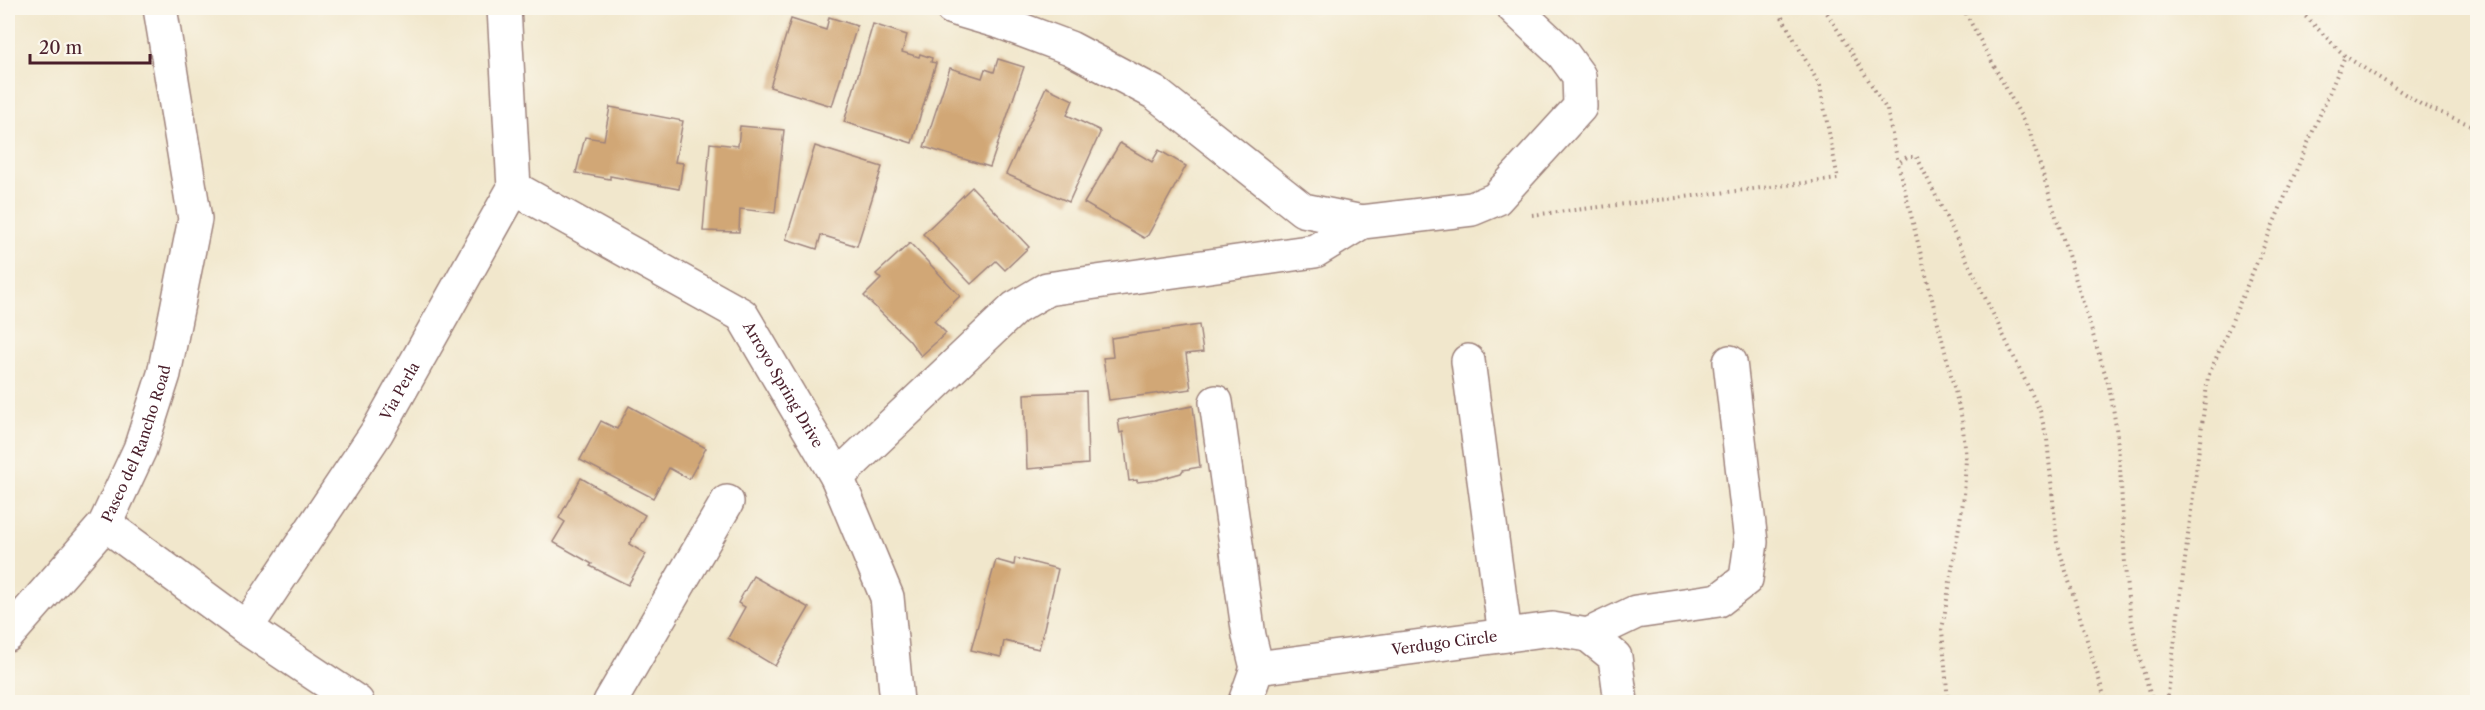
<svg xmlns="http://www.w3.org/2000/svg" width="2485" height="710" viewBox="0 0 2485 710" font-family="'Libre Caslon Text',serif">
  <style>
    .building { fill: #d1a776 }
    .lines { fill: none; stroke-linecap: round; stroke-linejoin: round }
    .minor-casing { stroke: #9e837c; stroke-width: 36 }
    .path { stroke: #9e837c; stroke-width: 4; stroke-dasharray: 1.5 4.5; stroke-linecap: butt }
    .minor { stroke: #fff; stroke-width: 33 }
    .labels { text-anchor: middle; stroke-width: 4.5; stroke-linejoin: round; paint-order: stroke }
    .street-label { font-size: 15px; fill: #4a1f2b; stroke: #fbf7ec }
  </style>
  <rect width="100%" height="100%" fill="#fbf7ec"/>
  <filter id="ink" filterUnits="userSpaceOnUse"><feTurbulence type="fractalNoise" baseFrequency=".0167" numOctaves="2"/><feDisplacementMap in="SourceGraphic" scale="12" xChannelSelector="R" yChannelSelector="G"/><feConvolveMatrix kernelMatrix="1 2 1 2 8 2 1 2 1" color-interpolation-filters="sRGB"/></filter>
  <filter id="wash" filterUnits="userSpaceOnUse"><feTurbulence type="fractalNoise" baseFrequency=".008" numOctaves="4" result="noise"/><feDisplacementMap in="SourceGraphic" scale="24" xChannelSelector="R" yChannelSelector="G"/><feGaussianBlur stdDeviation="1.35" result="paint"/><feColorMatrix in="noise" values="0 0 0 0 0 0 0 0 0 0 0 0 0 0 0 0 0 1.4 0 .05"/><feComposite in="paint" operator="in"/></filter>
  <g filter="url(#wash)">
    <rect width="100%" height="100%" fill="#f1e7cc"/>
    <g id="blocks">
      <!-- building -->
      <g class="building">
        <polygon points="829,17 857,26 832,106 770,87 791,19 826,30"/>
        <polygon points="873,24 907,35 902,52 919,57 920,54 932,58 931,62 936,63 912,143 844,122"/>
        <polygon points="998,59 1024,67 990,167 924,147 950,68 982,78 985,69 994,72"/>
        <polygon points="1046,87 1073,100 1067,115 1099,130 1100,133 1069,202 1006,174"/>
        <polygon points="610,107 683,121 675,162 683,163 679,189 610,176 610,179 576,173 585,137 604,140"/>
        <polygon points="740,126 784,130 775,213 740,209 739,232 703,231 710,143 738,146"/>
        <polygon points="1120,143 1152,162 1159,150 1186,166 1148,235 1144,238 1084,203"/>
        <polygon points="815,146 882,167 857,246 821,235 817,249 786,239"/>
        <polygon points="972,187 1029,247 1005,270 996,261 971,284 923,234"/>
        <polygon points="910,243 960,296 934,321 946,333 921,356 909,340 864,296 881,279 876,274"/>
        <polygon points="1199,325 1203,352 1186,354 1191,389 1109,400 1103,358 1113,357 1111,338"/>
        <polygon points="1086,391 1088,464 1027,469 1024,394"/>
        <polygon points="629,406 706,448 689,479 669,468 653,498 580,460 601,421 617,429"/>
        <polygon points="1193,406 1200,467 1183,470 1181,473 1156,480 1137,482 1137,480 1129,481 1123,432 1120,433 1118,420"/>
        <polygon points="581,478 645,515 629,544 646,554 628,585 590,566 592,564 553,542 565,522 559,518"/>
        <polygon points="1015,558 1058,569 1039,649 1004,641 1001,657 971,650 996,560 1014,565"/>
        <polygon points="753,576 809,608 775,666 728,638 745,607 738,603"/>
      </g>
    </g>
  </g>
  <g filter="url(#ink)">
    <use href="#blocks" fill-opacity="0" stroke="#9e837c" stroke-width="1.5"/>
    <g class="lines">
      <defs>
        <g id="minor">
          <polyline points="952,8 1003,23 1070,48 1155,93 1303,210 1362,222"/>
          <path id="s1" d="M514,188L742,315L837,477L887,597L897,702"/>
          <polyline points="1468,361 1505,635"/>
          <polyline points="1216,402 1249,636 1257,668"/>
          <polyline points="837,477 1015,308 1047,289 1315,251 1362,222 1472,209 1496,199 1580,107 1579,76 1563,54 1514,8"/>
          <polyline points="105,524 246,628"/>
          <path id="s2" d="M8,635L105,524L140,449L164,374L195,219L160,8"/>
          <polyline points="1588,635 1636,612 1719,600 1746,579 1751,542 1730,362"/>
          <path id="s3" d="M357,702L246,628L377,432L514,188L504,8"/>
          <polyline points="610,702 727,502"/>
          <path id="s4" d="M1245,702L1257,668L1552,629L1588,635L1615,657L1621,702"/>
        </g>
      </defs>
      <!-- minor casing -->
      <use href="#minor" class="minor-casing"/>
      <!-- path -->
      <g class="path">
        <polyline points="1824,8 1887,110 1898,163"/>
        <path d="M1963,8L2030,133L2108,383C2123,447 2121,513 2126,578C2129,618 2140,664 2153,702"/>
        <polyline points="2297,8 2345,56 2422,105 2478,128"/>
        <polyline points="1532,215 1838,179 1820,86 1777,8"/>
        <polyline points="1948,702 1942,630 1964,496 1966,458 1962,419 1898,163 1907,157 1917,157 2040,411 2047,439 2057,542 2106,702"/>
        <polyline points="2167,702 2208,377 2345,56"/>
      </g>
      <!-- minor -->
      <use href="#minor" class="minor"/>
    </g>
  </g>
  <g class="labels">
    <!-- street labels -->
    <g class="street-label">
      <text dy="5" stroke="none"><textPath href="#s1" startOffset="342">Arroyo Spring Drive</textPath></text>
      <text dy="5" stroke="none"><textPath href="#s3" startOffset="416">Via Perla</textPath></text>
      <text dy="5" stroke="none"><textPath href="#s2" startOffset="234">Paseo del Rancho Road</textPath></text>
      <text dy="5" stroke="none"><textPath href="#s4" startOffset="225">Verdugo Circle</textPath></text>
    </g>
  </g>
  <!-- margin -->
  <rect width="2485" height="710" fill="none" stroke="#fbf7ec" stroke-width="30"/>
  <!-- scale -->
  <path d="M30 54v9h120v-9" fill="none" stroke="#4a1f2b" stroke-width="3"/>
  <text x="39" y="54" font-size="18" fill="#4a1f2b" stroke="#fbf7ec" stroke-width="4.5" paint-order="stroke">20 m</text>
</svg>
